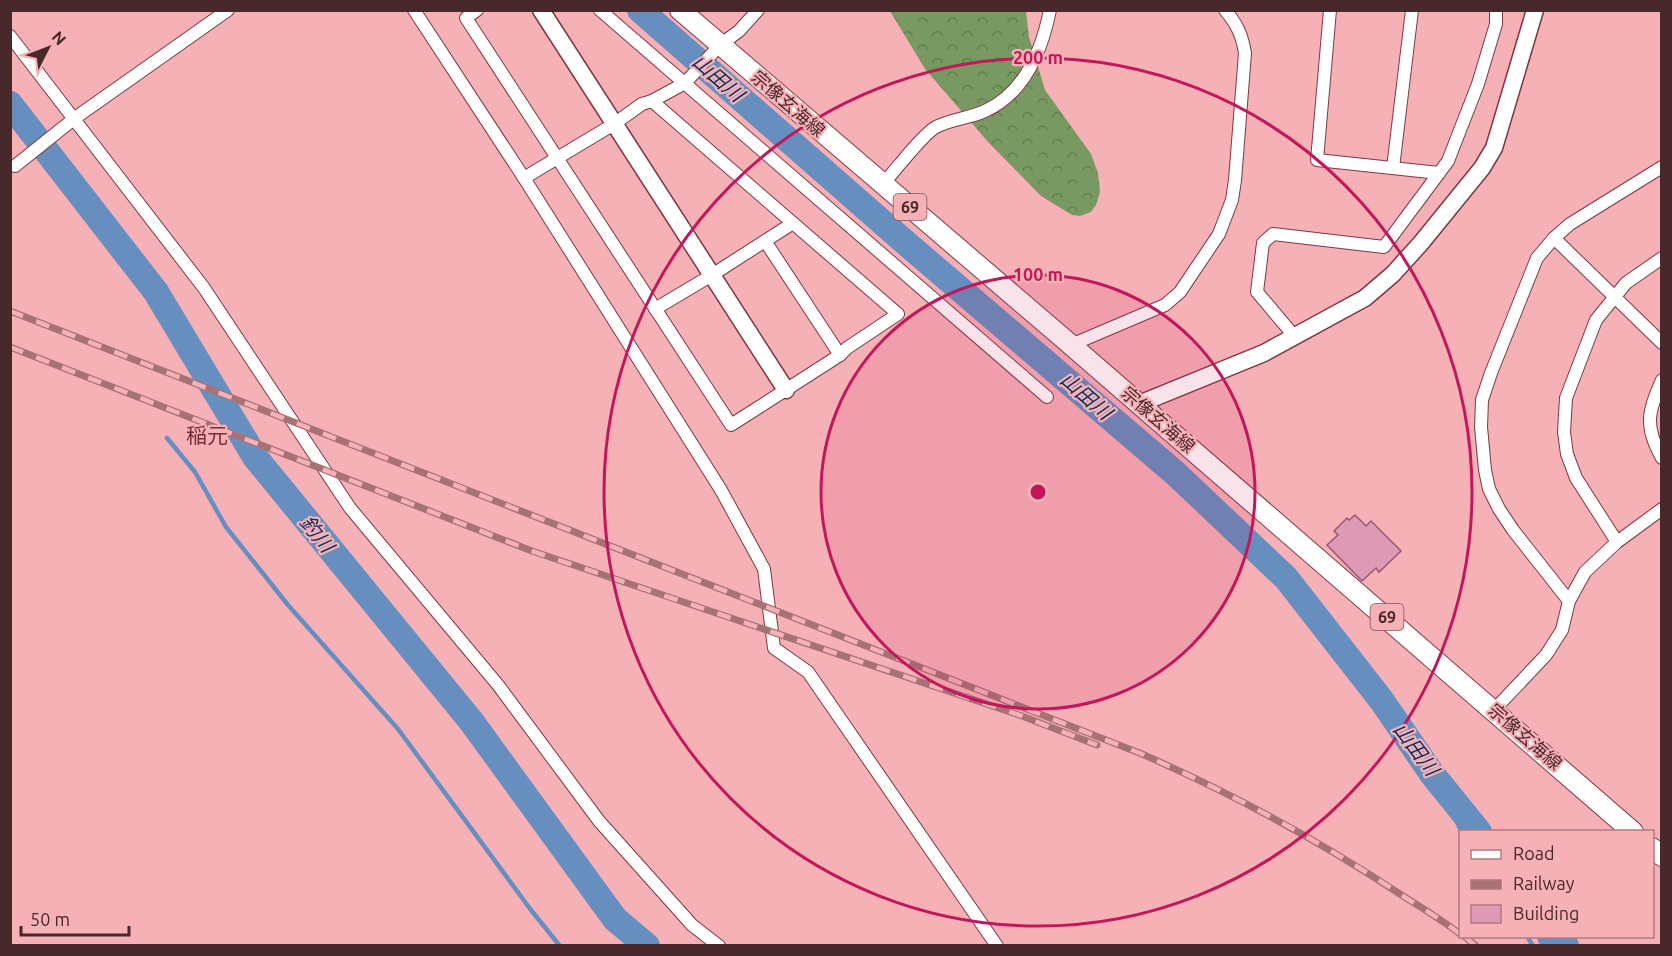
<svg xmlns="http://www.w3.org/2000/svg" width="1672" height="956" viewBox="0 0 1672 956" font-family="Ubuntu,'Noto Sans JP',sans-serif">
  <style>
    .forest { fill: url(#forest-crowns) }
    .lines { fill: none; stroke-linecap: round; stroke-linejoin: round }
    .stream { stroke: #668fc0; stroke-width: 4.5 }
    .river { stroke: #668fc0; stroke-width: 26 }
    .building { fill: #dd9ab5; stroke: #9c5574; stroke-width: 1.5 }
    .street-casing { stroke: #7f3641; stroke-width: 14 }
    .secondary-casing { stroke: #7f3641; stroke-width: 19 }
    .primary-casing { stroke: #7f3641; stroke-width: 22 }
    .street { stroke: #fff; stroke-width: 12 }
    .secondary { stroke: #fff; stroke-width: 16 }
    .primary { stroke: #fff; stroke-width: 20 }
    .rail-casing { stroke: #a67276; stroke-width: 7 }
    .rail { stroke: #f6b1b7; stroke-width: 4.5; stroke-dasharray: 14; stroke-linecap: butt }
    .ring { fill: none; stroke: #c2185b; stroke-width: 3 }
    .labels { text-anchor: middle; stroke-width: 4.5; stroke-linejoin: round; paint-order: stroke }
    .shield { fill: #f6b1b7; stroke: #7d5155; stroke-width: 1.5 }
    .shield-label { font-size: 16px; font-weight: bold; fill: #49282b }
    .street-label { font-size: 18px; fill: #49282b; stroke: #f6b1b7 }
    .water-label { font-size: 20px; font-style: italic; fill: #03305d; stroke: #f6b1b7 }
    .quarter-label { font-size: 21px; fill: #762f39; stroke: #f6b1b7 }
    .centre { fill: #c2185b; stroke: #f6b1b7; stroke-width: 3 }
    .ring-label { font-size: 18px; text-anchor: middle; font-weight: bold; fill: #c2185b; stroke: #f6b1b7; stroke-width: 4.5; stroke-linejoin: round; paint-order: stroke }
  </style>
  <defs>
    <pattern id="forest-crowns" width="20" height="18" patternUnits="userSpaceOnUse" patternTransform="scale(1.5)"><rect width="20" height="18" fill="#789962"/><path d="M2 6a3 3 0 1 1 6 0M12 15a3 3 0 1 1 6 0" fill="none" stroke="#647d51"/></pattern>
  </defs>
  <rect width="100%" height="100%" fill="#f6b1b7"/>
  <!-- forest -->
  <polygon class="forest" points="890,11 1026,11 1029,37 1045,90 1091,154 1098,173 1100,192 1096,205 1091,212 1080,216 1072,215 1041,196 989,143 925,69"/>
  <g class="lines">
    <!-- stream -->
    <g class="stream">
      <polyline points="167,438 195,472 226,527 288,605 398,729 531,910 560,946"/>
      <polyline points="1432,774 1462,832"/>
      <polyline points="1527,936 1533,946"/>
    </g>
    <!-- river -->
    <g class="river">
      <polyline points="640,10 907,244 1175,473 1286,578 1382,701 1432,774 1479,832"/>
      <polyline points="10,104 156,292 255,457 471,721 615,919 647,946"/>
      <polyline points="1550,936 1566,946"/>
    </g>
  </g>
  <!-- building -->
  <polygon class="building" points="1355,515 1366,526 1371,521 1401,551 1379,572 1376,568 1362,581 1327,545 1338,535 1334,531 1347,518 1349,520"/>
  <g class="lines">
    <defs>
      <g id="street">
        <polyline points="414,10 524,178 721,490 764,569 774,648 808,672 997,946"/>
        <polyline points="477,10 466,18 731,425 840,355 847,348 898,314 652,101"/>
        <polyline points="600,10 1047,397"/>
        <polyline points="1330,10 1317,160 1439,173"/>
        <polyline points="10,36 204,288 350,508 498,685 599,821 692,925 719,946"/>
        <polyline points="15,166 75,118 228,10"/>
        <polyline points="1393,168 1412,10"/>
        <polyline points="524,178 614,124 642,104 652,101 685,83 720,45 739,31 758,10"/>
        <path d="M883,184C894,172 924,133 936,127C951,119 970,118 985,111C1025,93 1042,50 1050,10"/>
        <polyline points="1554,238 1662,343"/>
        <polyline points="765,241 840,355"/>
        <polyline points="655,309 712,275 793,223"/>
        <polyline points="1295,337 1257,292 1263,243 1273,234 1384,247 1448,161 1478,84 1496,24 1496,10"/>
        <path d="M1071,345L1165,305L1180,292L1219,234L1232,200L1235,180L1245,53C1242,35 1237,24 1225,10"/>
        <path d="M1662,380C1648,412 1644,426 1662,458"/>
        <polyline points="1617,542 1576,478 1567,454 1564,432 1566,398 1596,320 1626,283 1662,258"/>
        <polyline points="1569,601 1513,530 1499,509 1489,489 1485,470 1481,427 1482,400 1491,373 1537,258 1554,238 1570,224 1662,167"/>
        <polyline points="1494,710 1546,655 1562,630 1569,601 1585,572 1617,542 1662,509"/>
      </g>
      <g id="secondary">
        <polyline points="541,10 786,390"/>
        <polyline points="1139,404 1264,353 1365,298 1393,274 1421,243 1482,168 1494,148 1535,10"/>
      </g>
      <g id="primary">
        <polyline points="680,10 1071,345 1633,832"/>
        <polyline points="1652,848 1662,856"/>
      </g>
    </defs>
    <!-- street casing -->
    <use href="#street" class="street-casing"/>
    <!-- secondary casing -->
    <use href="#secondary" class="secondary-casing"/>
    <!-- primary casing -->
    <use href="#primary" class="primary-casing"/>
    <!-- street -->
    <use href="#street" class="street"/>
    <!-- secondary -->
    <use href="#secondary" class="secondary"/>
    <!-- primary -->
    <use href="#primary" class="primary"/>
    <defs>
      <g id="rail">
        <path d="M10,311L1142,754C1233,794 1320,841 1403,896C1422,908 1442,920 1460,934"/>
        <polyline points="10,347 532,551 1022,716 1097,745"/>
        <polyline points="1464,936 1476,946"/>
      </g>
    </defs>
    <!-- rail casing -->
    <use href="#rail" class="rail-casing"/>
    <!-- rail -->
    <use href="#rail" class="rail"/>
  </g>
  <!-- distance rings -->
  <circle cx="1038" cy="492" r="217" fill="#c2185b" fill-opacity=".12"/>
  <g class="ring">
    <circle cx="1038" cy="492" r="217"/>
    <circle cx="1038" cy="492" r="434"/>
  </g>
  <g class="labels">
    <!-- shield labels -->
    <g class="shield">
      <rect x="893.5" y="194" width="33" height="26" rx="4.5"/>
      <rect x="1370.5" y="604" width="33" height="26" rx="4.5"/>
    </g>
    <g class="shield-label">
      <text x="910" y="213">69</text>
      <text x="1387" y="623">69</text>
    </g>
    <!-- street labels -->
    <g class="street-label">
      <text transform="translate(788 104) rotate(41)" y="6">宗像玄海線</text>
      <text transform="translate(1158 420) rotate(41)" y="6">宗像玄海線</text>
      <text transform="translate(1525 737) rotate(41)" y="6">宗像玄海線</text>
    </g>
    <!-- water labels -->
    <g class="water-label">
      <text transform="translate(718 78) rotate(41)" y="7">山田川</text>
      <text transform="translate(1086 396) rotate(41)" y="7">山田川</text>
      <text transform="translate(317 534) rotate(51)" y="7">釣川</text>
      <text transform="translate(1416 749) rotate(53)" y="7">山田川</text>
    </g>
    <!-- quarter labels -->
    <g class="quarter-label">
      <text x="207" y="443">稲元</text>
    </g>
  </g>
  <circle cx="1038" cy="492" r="9" class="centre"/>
  <g class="ring-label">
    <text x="1038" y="64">200 m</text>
    <text x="1038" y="281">100 m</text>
  </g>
  <!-- border -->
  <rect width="1672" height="956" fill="none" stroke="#49282b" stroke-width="24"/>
  <!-- legend -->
  <rect x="1459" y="830" width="195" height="108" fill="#f6b1b7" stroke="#b17a7f" stroke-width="1.5"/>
  <rect x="1471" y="850" width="30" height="9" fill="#ffffff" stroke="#b17a7f" stroke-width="1.5"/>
  <text x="1513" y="860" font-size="18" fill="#49282b">Road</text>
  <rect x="1471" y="880" width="30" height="9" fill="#a67276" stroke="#b17a7f" stroke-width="1.5"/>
  <text x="1513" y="890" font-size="18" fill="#49282b">Railway</text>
  <rect x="1471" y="905" width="30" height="18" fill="#dd9ab5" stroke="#b17a7f" stroke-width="1.5"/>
  <text x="1513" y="920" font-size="18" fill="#49282b">Building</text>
  <!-- north arrow -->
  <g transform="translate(48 48) rotate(48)" stroke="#f6b1b7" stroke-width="4.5" paint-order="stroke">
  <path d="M0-4.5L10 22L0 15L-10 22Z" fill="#49282b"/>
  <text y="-9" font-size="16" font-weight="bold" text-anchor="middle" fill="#49282b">N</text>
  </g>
  <!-- scale -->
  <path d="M21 926v9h108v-9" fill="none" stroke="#49282b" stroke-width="3"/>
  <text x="30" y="926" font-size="18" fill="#49282b" stroke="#f6b1b7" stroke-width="4.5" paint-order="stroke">50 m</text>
</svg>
